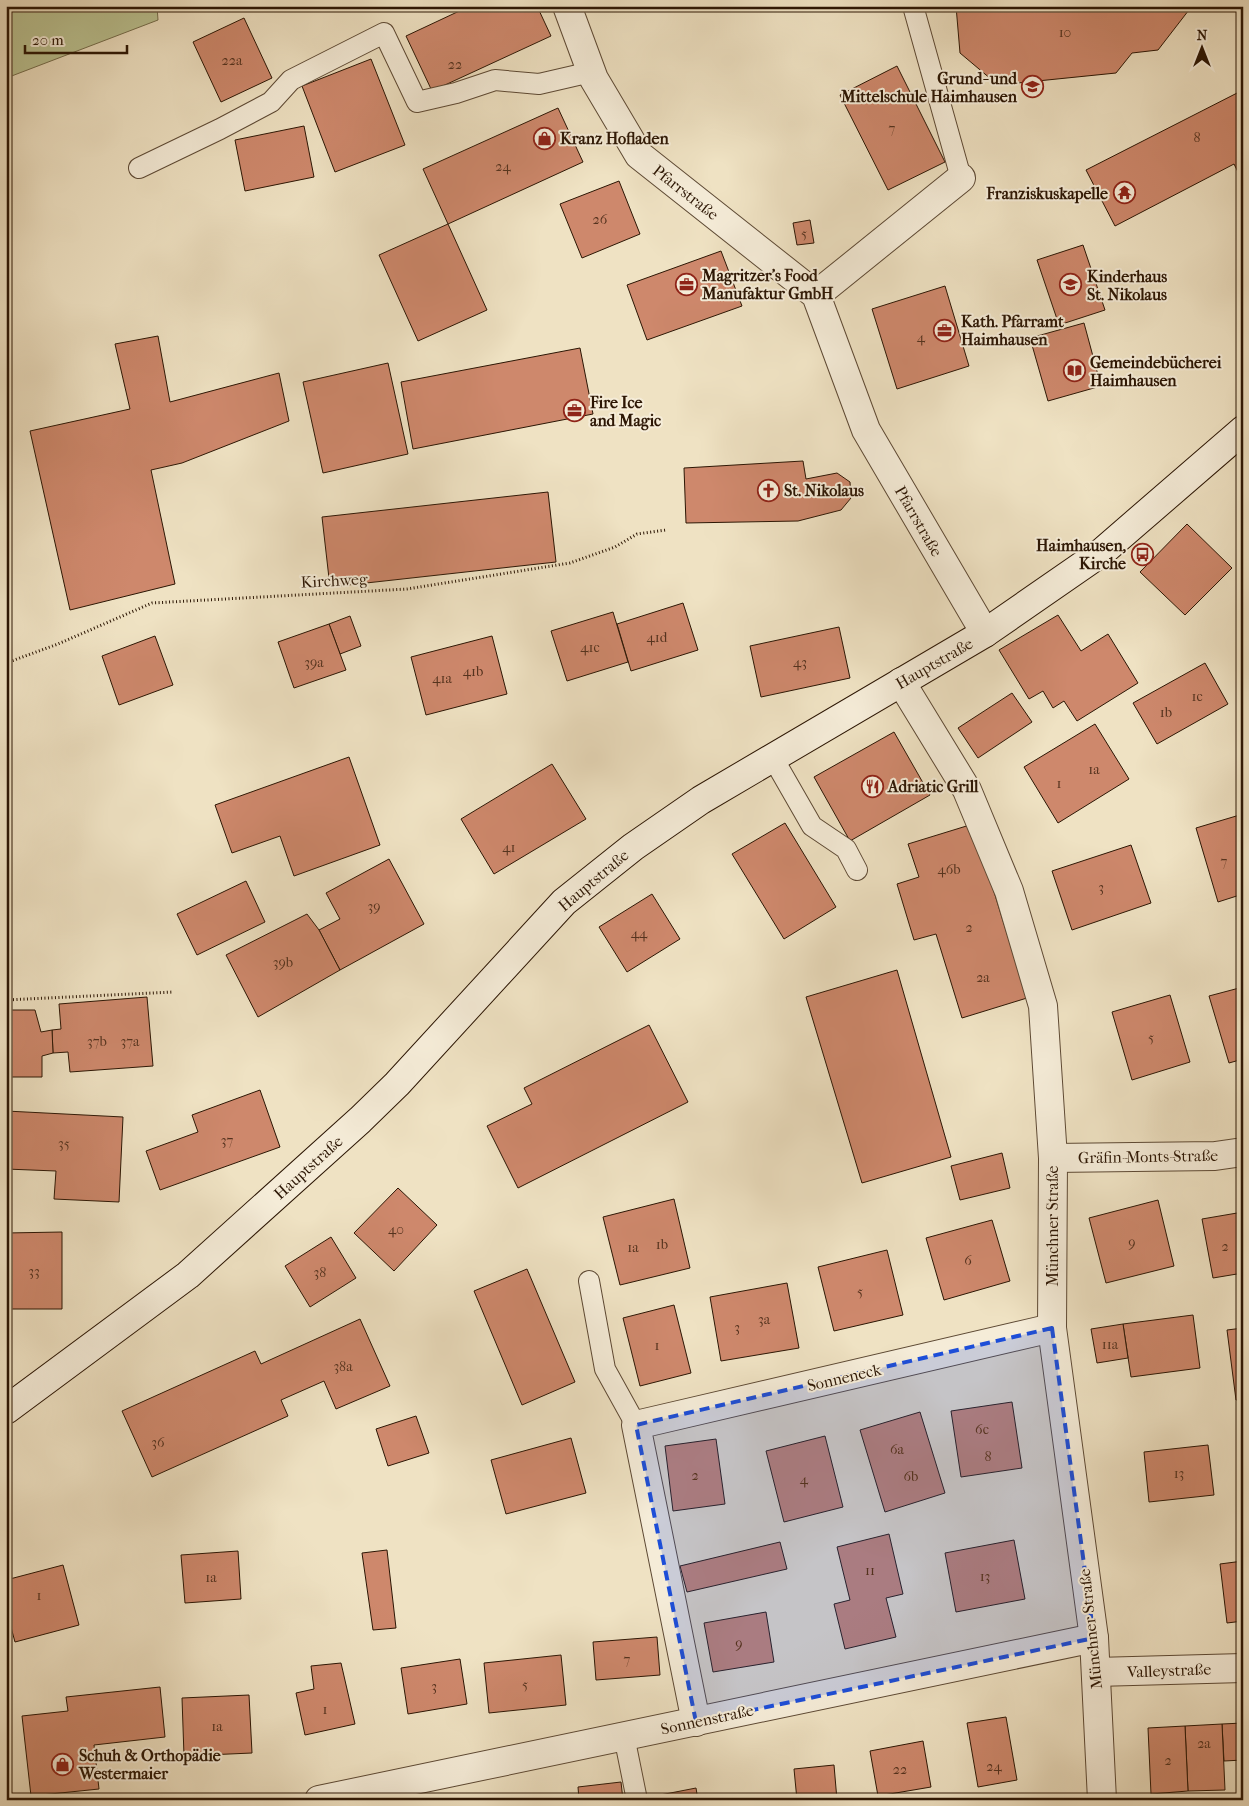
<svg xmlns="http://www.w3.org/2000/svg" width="1249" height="1806" viewBox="0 0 1249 1806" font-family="'IM FELL French Canon',serif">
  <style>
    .green { fill: #bbc392; stroke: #746c4b }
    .building { fill: #ce886c; stroke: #2c1604 }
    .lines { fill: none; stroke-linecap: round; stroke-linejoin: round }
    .lane-casing { stroke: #5d4934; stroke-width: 22 }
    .street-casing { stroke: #5d4934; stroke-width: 30 }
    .secondary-casing { stroke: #2c1604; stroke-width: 30 }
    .path { stroke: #2c1604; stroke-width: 3; stroke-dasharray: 1 2.5; stroke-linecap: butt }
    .lane { stroke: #f5ecd8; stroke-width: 20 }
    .street { stroke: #f5ecd8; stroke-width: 28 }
    .secondary { stroke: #f5ecd8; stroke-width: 28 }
    .marked { fill: #1d4ed8; fill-opacity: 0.2; stroke: #1d4ed8; stroke-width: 4; stroke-dasharray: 10 6; stroke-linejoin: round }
    .labels { text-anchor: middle; stroke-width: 4; stroke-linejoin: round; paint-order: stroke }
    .number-label { font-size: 14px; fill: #54321e }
    .poi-label { font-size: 16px; font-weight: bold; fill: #2c1604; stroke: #f5ecd8; text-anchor: start }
    .street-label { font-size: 16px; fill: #2c1604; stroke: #f5ecd8 }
  </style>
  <rect width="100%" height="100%" fill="#efe2c3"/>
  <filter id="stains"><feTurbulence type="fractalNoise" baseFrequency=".004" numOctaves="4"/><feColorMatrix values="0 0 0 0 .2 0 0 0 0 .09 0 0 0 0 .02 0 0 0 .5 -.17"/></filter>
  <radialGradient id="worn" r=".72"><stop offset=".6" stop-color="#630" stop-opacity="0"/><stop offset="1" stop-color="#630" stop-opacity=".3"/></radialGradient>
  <!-- green -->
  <polygon class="green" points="6,6 157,6 158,20 9,77 6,63"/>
  <!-- building -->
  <g class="building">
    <polygon points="470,6 537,6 551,36 432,91 406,36"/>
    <polygon points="956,6 1192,6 1158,50 1132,53 1116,73 998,85 960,53"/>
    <polygon points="244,18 272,78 221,102 193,42"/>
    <polygon points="371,59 405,145 335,172 302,86"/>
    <polygon points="897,66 945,162 888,190 840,95"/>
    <polygon points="1243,90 1243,175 1240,176 1234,164 1115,226 1086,170"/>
    <polygon points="558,108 583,162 448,224 423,169"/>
    <polygon points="304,126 314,177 245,191 235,140"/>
    <polygon points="619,181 640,234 582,258 560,204"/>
    <polygon points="810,220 814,243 797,245 793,223"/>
    <polygon points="448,224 487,310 418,341 379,255"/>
    <polygon points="1083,245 1105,310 1059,325 1037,260"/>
    <polygon points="721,251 742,306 647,340 627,285"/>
    <polygon points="945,286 969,366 897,389 872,309"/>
    <polygon points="1084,323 1101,386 1048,401 1030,338"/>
    <polygon points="158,336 170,402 279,373 289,421 182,463 151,470 175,584 70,610 30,431 130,409 115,344"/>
    <polygon points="580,348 593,414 413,449 401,382"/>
    <polygon points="388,363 408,454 323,473 303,382"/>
    <polygon points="803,461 806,479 837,473 850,482 851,498 841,510 798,521 686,523 684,468"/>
    <polygon points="548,492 556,562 330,587 322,517"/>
    <polygon points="1187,524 1232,568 1185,615 1140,572"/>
    <polygon points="683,603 698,650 631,671 617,624"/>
    <polygon points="613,612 628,662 567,681 551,631"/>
    <polygon points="1058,615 1081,651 1108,634 1138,683 1077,721 1064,701 1053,708 1043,691 1029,699 999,650"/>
    <polygon points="350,616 361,646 340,654 329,624"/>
    <polygon points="329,624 346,670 294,688 278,642"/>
    <polygon points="839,627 850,678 761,697 750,646"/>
    <polygon points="155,636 173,685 119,705 102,656"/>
    <polygon points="492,636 507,694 426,715 411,657"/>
    <polygon points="1205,663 1228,704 1157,744 1133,703"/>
    <polygon points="1012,693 1032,722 978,758 958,728"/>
    <polygon points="1095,724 1129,779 1058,823 1024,767"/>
    <polygon points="894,732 930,795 850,841 814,777"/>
    <polygon points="349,757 380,845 294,876 280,836 232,853 215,805"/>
    <polygon points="552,764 586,819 494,874 461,819"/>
    <polygon points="1243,814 1243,894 1218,902 1196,828"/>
    <polygon points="785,823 836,907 784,939 732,854"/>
    <polygon points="973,824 1027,998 962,1018 936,934 914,940 897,884 919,877 908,844"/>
    <polygon points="1131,845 1151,903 1072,930 1052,871"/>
    <polygon points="389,859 424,924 340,970 319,930 340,919 326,893"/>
    <polygon points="246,881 265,922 197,955 177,914"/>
    <polygon points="652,894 680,939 627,972 599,927"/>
    <polygon points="307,914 319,930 340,970 258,1017 226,955"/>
    <polygon points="897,970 951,1157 862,1183 806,997"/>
    <polygon points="1243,987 1243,1059 1229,1063 1209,996"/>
    <polygon points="1170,995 1190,1062 1132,1080 1112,1012"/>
    <polygon points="147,997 153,1066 70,1072 68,1052 53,1053 52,1030 61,1029 59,1004"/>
    <polygon points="6,1010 35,1010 41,1032 52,1030 53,1053 42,1056 42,1077 6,1077"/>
    <polygon points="649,1025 688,1102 518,1188 487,1126 532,1104 524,1088"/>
    <polygon points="260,1090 280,1147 160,1190 146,1151 198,1132 192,1115"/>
    <polygon points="6,1111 123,1117 119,1202 54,1199 56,1171 6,1169"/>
    <polygon points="1002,1153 1010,1188 960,1200 951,1166"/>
    <polygon points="398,1188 437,1225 394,1271 354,1233"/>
    <polygon points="674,1199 690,1268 620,1285 603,1217"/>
    <polygon points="1158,1200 1174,1266 1106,1283 1089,1218"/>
    <polygon points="1243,1212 1243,1273 1213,1278 1202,1219"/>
    <polygon points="992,1220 1010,1281 944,1300 926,1238"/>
    <polygon points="62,1232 62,1309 6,1309 6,1233"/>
    <polygon points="331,1237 356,1278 310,1307 285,1266"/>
    <polygon points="887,1250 903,1315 834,1331 818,1267"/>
    <polygon points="527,1269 575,1382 522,1405 474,1291"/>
    <polygon points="787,1283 799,1348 721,1361 710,1297"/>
    <polygon points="674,1305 691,1373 640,1386 623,1318"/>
    <polygon points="1193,1315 1200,1368 1131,1377 1123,1324"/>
    <polygon points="360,1319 390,1386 336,1409 324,1381 281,1400 288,1416 152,1477 122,1411 255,1351 261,1364"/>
    <polygon points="1123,1324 1128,1358 1097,1363 1091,1329"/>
    <polygon points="1243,1328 1243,1399 1236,1400 1227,1330"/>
    <polygon points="1012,1402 1022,1468 961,1477 951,1411"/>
    <polygon points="920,1412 945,1493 885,1512 860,1430"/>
    <polygon points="416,1416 429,1453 388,1466 376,1429"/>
    <polygon points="825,1436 843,1507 784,1522 766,1451"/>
    <polygon points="571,1438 586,1493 506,1514 491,1460"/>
    <polygon points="716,1439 725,1504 673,1511 665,1446"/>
    <polygon points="1208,1445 1214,1495 1149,1502 1144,1452"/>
    <polygon points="889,1534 903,1594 886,1598 896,1637 845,1649 834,1604 850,1600 837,1547"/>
    <polygon points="1014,1540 1025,1599 956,1612 945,1553"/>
    <polygon points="780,1542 787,1569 687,1592 680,1566"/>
    <polygon points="387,1550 396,1628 373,1630 362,1553"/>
    <polygon points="238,1551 241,1599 185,1603 181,1555"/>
    <polygon points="1243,1561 1243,1621 1227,1623 1220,1564"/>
    <polygon points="63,1565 79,1625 15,1642 6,1609 6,1580"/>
    <polygon points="766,1612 774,1662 713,1672 704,1623"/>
    <polygon points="657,1637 660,1675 596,1680 593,1642"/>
    <polygon points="561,1655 566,1705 489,1713 484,1663"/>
    <polygon points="460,1659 467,1704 408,1714 401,1668"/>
    <polygon points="341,1663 355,1724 305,1735 296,1693 314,1689 311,1666"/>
    <polygon points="160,1687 165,1737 94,1745 99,1789 31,1796 22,1716 68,1711 66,1697"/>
    <polygon points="249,1695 252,1753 184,1756 182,1698"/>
    <polygon points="1006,1717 1017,1780 978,1787 967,1723"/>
    <polygon points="1243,1723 1243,1760 1224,1761 1222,1724"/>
    <polygon points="1222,1724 1225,1790 1188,1791 1185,1726"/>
    <polygon points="1185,1726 1188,1791 1151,1794 1148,1728"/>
    <polygon points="923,1741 931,1787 878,1796 870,1751"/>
    <polygon points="834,1765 837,1800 797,1800 794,1769"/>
    <polygon points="621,1782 623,1800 579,1800 578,1787"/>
    <polygon points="696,1788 698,1800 656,1800 655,1796"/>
  </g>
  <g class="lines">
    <defs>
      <g id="lane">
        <polyline points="913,6 961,178"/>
        <polyline points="139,168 220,129 271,102 291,80 384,33 417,102 456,93 495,80 539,84 591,72"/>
        <polyline points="773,758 812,826 846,849 857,870"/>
        <polyline points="589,1281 605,1369 636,1425"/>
        <polyline points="624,1736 637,1800"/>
      </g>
      <g id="street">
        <polyline points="567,6 594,79 639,155 816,295 866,430 985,633"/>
        <polyline points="816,295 961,178"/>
        <polyline points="901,682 967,790 1009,891 1043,1006 1053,1158 1052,1328 1094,1638 1102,1800"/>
        <polyline points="1053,1158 1215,1156 1243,1152"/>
        <polyline points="1096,1672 1243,1668"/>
        <polyline points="696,1722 636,1425 1052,1328"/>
        <polyline points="319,1800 1094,1638"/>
      </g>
      <polyline id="secondary" points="6,1410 188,1275 360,1120 397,1084 564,902 633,847 701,800 985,633 1102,552 1243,430"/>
    </defs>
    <!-- lane casing -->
    <use href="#lane" class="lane-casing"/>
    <!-- street casing -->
    <use href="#street" class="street-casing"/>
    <!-- secondary casing -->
    <use href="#secondary" class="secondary-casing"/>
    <!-- path -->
    <g class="path">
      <polyline points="6,663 58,644 152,603 407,589 570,563 615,547 637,534 666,530"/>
      <polyline points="6,1000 173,992"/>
    </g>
    <!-- lane -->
    <use href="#lane" class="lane"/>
    <!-- street -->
    <use href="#street" class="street"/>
    <!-- secondary -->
    <use href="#secondary" class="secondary"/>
  </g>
  <!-- marked area -->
  <path class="marked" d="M1052,1328L1094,1638L696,1722L636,1425Z"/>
  <!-- icons -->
  <defs>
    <symbol id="school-ring" viewBox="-11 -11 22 22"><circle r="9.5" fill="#f5ecd8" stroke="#8f2418" stroke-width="1.5"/><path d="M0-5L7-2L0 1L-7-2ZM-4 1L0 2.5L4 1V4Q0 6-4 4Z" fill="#8f2418"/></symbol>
    <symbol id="shop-ring" viewBox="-11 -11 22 22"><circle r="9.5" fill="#f5ecd8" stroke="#8f2418" stroke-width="1.5"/><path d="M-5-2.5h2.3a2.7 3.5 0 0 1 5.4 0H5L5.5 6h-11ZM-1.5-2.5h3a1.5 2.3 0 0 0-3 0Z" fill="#8f2418"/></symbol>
    <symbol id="temple-ring" viewBox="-11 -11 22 22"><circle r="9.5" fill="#f5ecd8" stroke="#8f2418" stroke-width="1.5"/><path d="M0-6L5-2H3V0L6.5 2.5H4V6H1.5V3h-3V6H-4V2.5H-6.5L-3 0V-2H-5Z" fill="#8f2418"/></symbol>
    <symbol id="office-ring" viewBox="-11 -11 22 22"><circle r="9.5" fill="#f5ecd8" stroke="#8f2418" stroke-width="1.5"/><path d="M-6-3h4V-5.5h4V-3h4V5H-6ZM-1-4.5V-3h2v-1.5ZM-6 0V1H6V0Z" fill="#8f2418"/></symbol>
    <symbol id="library-ring" viewBox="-11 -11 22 22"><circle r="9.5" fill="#f5ecd8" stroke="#8f2418" stroke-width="1.5"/><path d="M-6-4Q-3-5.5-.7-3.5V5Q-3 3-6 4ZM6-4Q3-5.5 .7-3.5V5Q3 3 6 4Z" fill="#8f2418"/></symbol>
    <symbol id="church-ring" viewBox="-11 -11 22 22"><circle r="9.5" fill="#f5ecd8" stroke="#8f2418" stroke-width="1.5"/><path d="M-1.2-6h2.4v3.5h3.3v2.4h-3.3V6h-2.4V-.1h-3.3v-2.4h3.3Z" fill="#8f2418"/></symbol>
    <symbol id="bus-ring" viewBox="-11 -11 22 22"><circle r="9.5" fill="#f5ecd8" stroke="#8f2418" stroke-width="1.5"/><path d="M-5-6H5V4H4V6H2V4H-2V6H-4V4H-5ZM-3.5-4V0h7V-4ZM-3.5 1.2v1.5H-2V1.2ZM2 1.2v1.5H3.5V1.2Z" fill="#8f2418"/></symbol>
    <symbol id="restaurant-ring" viewBox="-11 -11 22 22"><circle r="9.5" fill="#f5ecd8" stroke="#8f2418" stroke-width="1.5"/><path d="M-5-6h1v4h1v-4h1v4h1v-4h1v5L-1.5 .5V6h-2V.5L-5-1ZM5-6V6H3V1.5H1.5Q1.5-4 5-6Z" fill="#8f2418"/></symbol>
  </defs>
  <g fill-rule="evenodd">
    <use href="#school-ring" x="1020" y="74" width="25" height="25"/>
    <use href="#shop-ring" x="532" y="126" width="25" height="25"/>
    <use href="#temple-ring" x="1112" y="180" width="25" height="25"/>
    <use href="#office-ring" x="674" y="272" width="25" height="25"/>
    <use href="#school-ring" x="1058" y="272" width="25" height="25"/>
    <use href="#office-ring" x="932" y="318" width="25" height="25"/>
    <use href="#library-ring" x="1062" y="358" width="25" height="25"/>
    <use href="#office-ring" x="562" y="398" width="25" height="25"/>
    <use href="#church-ring" x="756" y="478" width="25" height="25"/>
    <use href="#bus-ring" x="1130" y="542" width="25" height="25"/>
    <use href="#restaurant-ring" x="860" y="774" width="25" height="25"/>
    <use href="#shop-ring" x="50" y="1752" width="25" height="25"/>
  </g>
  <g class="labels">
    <!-- number labels -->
    <g class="number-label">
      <text x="1065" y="37">10</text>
      <text x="232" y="65">22a</text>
      <text x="455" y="69">22</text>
      <text x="892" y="133">7</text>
      <text x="1197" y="142">8</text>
      <text x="503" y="171">24</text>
      <text x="600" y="224">26</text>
      <text x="804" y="238">5</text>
      <text x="921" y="342">4</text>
      <text x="657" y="642">41d</text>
      <text x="590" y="652">41c</text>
      <text x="314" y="667">39a</text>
      <text x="800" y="667">43</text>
      <text x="473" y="676">41b</text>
      <text x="442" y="683">41a</text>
      <text x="1197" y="701">1c</text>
      <text x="1166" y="717">1b</text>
      <text x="1094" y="774">1a</text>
      <text x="1059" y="788">1</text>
      <text x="509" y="852">41</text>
      <text x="1224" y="866">7</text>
      <text x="949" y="874">46b</text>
      <text x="1101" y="892">3</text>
      <text x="374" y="911">39</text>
      <text x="969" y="932">2</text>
      <text x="639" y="938">44</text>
      <text x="283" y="967">39b</text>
      <text x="983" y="982">2a</text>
      <text x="1151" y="1042">5</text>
      <text x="97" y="1046">37b</text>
      <text x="130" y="1046">37a</text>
      <text x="227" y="1145">37</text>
      <text x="64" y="1148">35</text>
      <text x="396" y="1234">40</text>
      <text x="1132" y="1247">9</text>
      <text x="662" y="1249">1b</text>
      <text x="1225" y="1251">2</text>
      <text x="633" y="1252">1a</text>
      <text x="968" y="1265">6</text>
      <text x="34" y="1276">33</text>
      <text x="320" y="1277">38</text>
      <text x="860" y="1296">5</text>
      <text x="764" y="1324">3a</text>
      <text x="737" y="1332">3</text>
      <text x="1110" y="1349">11a</text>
      <text x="657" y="1350">1</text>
      <text x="343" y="1371">38a</text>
      <text x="982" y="1434">6c</text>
      <text x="158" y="1447">36</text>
      <text x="897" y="1454">6a</text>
      <text x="988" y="1461">8</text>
      <text x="1179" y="1478">13</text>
      <text x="695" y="1480">2</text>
      <text x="911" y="1481">6b</text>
      <text x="804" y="1484">4</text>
      <text x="870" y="1575">11</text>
      <text x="985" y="1581">13</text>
      <text x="211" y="1582">1a</text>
      <text x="39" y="1600">1</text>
      <text x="739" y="1648">9</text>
      <text x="627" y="1664">7</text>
      <text x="525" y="1689">5</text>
      <text x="434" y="1691">3</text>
      <text x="325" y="1714">1</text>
      <text x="217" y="1731">1a</text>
      <text x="1204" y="1748">2a</text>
      <text x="1168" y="1765">2</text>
      <text x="994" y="1771">24</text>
      <text x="900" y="1774">22</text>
    </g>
    <!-- poi labels -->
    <g class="poi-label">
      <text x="1017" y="84" text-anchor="end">Grund- und<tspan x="1017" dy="18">Mittelschule Haimhausen</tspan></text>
      <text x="560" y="144">Kranz Hofladen</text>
      <text x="1108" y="199" text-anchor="end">Franziskuskapelle</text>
      <text x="702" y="281">Magritzer's Food<tspan x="702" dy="18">Manufaktur GmbH</tspan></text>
      <text x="1087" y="282">Kinderhaus<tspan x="1087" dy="18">St. Nikolaus</tspan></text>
      <text x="961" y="327">Kath. Pfarramt<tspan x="961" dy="18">Haimhausen</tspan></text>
      <text x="1090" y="368">Gemeindebücherei<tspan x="1090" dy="18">Haimhausen</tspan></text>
      <text x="590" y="408">Fire Ice<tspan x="590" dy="18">and Magic</tspan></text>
      <text x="784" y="496">St. Nikolaus</text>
      <text x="1126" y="551" text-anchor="end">Haimhausen,<tspan x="1126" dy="18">Kirche</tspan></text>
      <text x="888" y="792">Adriatic Grill</text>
      <text x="79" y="1761">Schuh &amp; Orthopädie<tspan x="79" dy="18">Westermaier</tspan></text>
    </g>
    <!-- street labels -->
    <g class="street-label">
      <text transform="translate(686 192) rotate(38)" y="6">Pfarrstraße</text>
      <text transform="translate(919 521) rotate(60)" y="6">Pfarrstraße</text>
      <text transform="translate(334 580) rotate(-3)" y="6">Kirchweg</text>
      <text transform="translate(934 663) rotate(-30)" y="6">Hauptstraße</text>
      <text transform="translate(593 880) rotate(-40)" y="6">Hauptstraße</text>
      <text transform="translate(1148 1156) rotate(-1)" y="6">Gräfin-Monts-Straße</text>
      <text transform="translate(308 1167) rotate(-42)" y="6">Hauptstraße</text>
      <text transform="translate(1052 1226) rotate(-90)" y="6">Münchner Straße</text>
      <text transform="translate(844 1377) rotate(-13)" y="6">Sonneneck</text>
      <text transform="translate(1090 1629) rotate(-96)" y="6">Münchner Straße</text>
      <text transform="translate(1169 1670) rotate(-2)" y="6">Valleystraße</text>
      <text transform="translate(707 1719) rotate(-12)" y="6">Sonnenstraße</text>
    </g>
  </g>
  <!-- margin -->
  <rect width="1249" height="1806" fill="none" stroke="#efe2c3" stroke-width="25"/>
  <rect x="8" y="8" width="1234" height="1791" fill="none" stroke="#2c1604" stroke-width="2.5"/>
  <rect x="12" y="12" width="1224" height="1781" fill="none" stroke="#2c1604"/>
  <!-- north arrow -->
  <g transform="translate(1202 48)" stroke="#f5ecd8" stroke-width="4" paint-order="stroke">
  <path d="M0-4L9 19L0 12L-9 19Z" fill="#2c1604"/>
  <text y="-8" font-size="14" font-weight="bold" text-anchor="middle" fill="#2c1604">N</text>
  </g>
  <!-- scale -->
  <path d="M25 45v8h102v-8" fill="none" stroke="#2c1604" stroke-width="2.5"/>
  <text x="32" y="45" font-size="15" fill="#2c1604" stroke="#f5ecd8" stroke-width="4" paint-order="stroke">20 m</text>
  <rect width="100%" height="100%" filter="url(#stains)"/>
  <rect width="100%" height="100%" fill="url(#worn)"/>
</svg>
